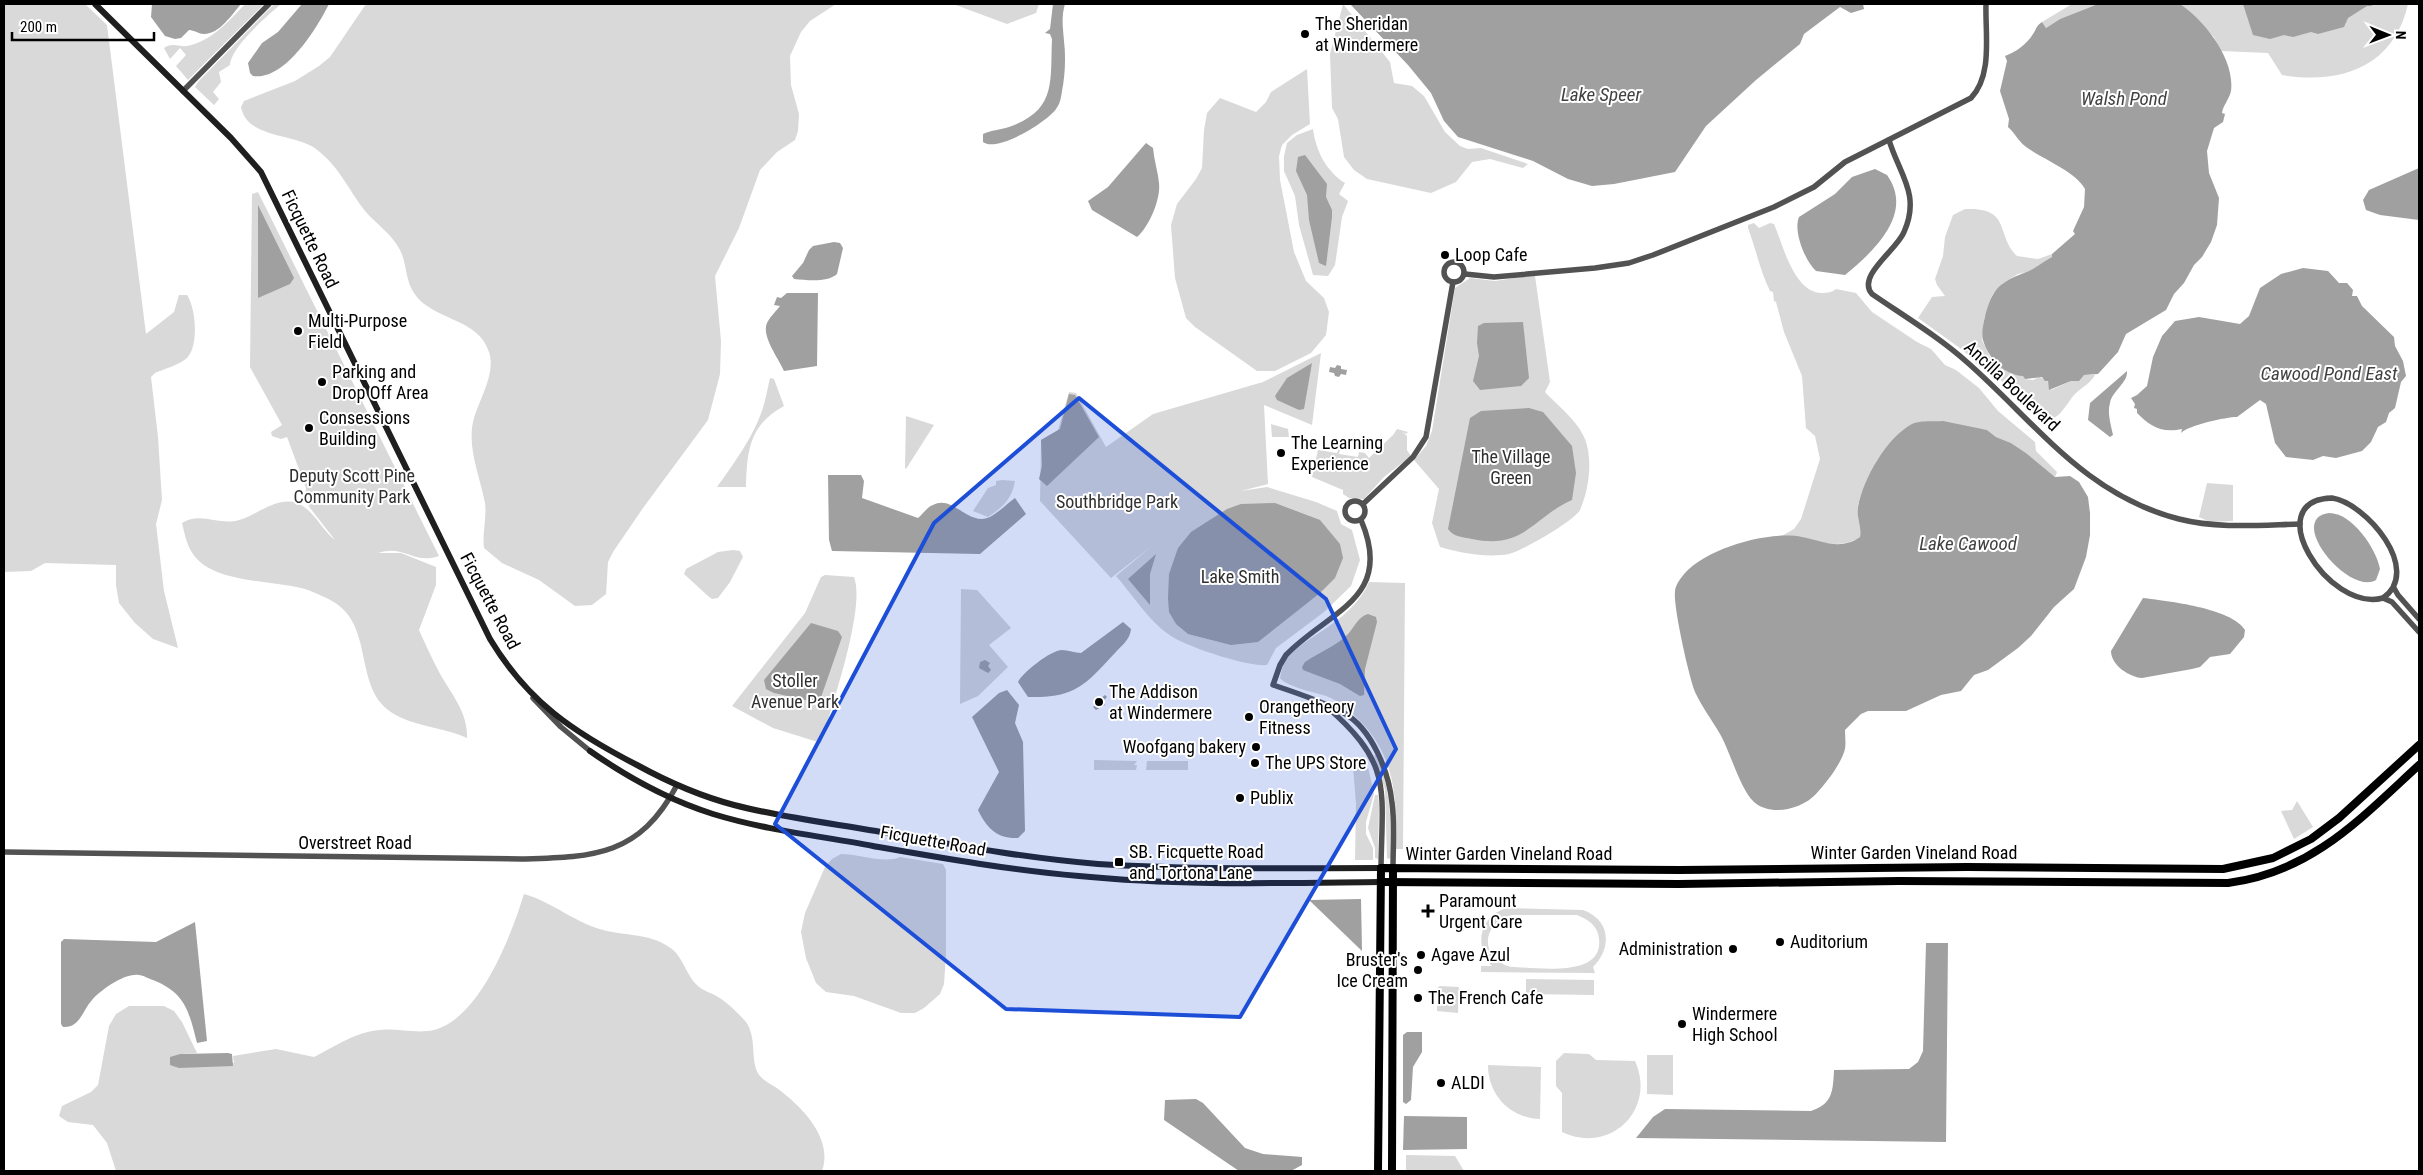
<svg xmlns="http://www.w3.org/2000/svg" width="2423" height="1175" viewBox="0 0 2423 1175" font-family="'Roboto Condensed',sans-serif">
  <style>
    .green { fill: #d9d9d9; fill-rule: evenodd }
    .water { fill: #a0a0a0 }
    .lines { fill: none; stroke-linecap: round; stroke-linejoin: round }
    .tertiary { stroke: #525252; stroke-width: 5.5 }
    .secondary { stroke: #1f1f1f; stroke-width: 6 }
    .primary { stroke: #000; stroke-width: 8 }
    .marked { fill: #1d4ed8; fill-opacity: 0.2; stroke: #1d4ed8; stroke-width: 4; stroke-linejoin: round }
    .poi-dot { fill: #000; stroke: #fff; stroke-width: 2 }
    .labels { text-anchor: middle; stroke-width: 4; stroke-linejoin: round; paint-order: stroke }
    .poi-label { font-size: 18px; fill: #000; stroke: #fff; text-anchor: start }
    .street-label { font-size: 18px; fill: #000; stroke: #fff }
    .park-label { font-size: 18px; fill: #303030; stroke: #fff }
    .water-label { font-size: 19px; font-style: italic; fill: #414141; stroke: #fff }
  </style>
  <rect width="100%" height="100%" fill="#fff"/>
  <!-- green -->
  <g class="green">
    <path d="M4,4H85L107,25L146,334L174,312L179,295H187C196,308 199,346 187,358C179,365 164,369 155,373L151,377L158,437L162,500L156,524L164,591L178,648L153,639L135,623L119,603L116,585V565L45,563L31,571L4,572Z"/>
    <path d="M245,4H264L188,80L176,66L186,55L180,48L170,59L164,48C172,42 178,47 187,46C212,41 229,21 245,4Z"/>
    <path d="M274,4H281C267,16 231,47 230,65L219,72L221,82L213,92L219,99L214,105L195,87L198,82Z"/>
    <path d="M366,4H836L810,21L801,32L790,56L791,85L799,114L798,131L795,140L777,152L760,170L739,228L715,276L721,341L720,374L708,420L643,508L613,552L608,562L606,594L592,605L575,606L539,580L502,563L484,548C482,533 487,518 485,503C480,476 466,446 474,418C480,398 496,373 489,352C478,317 432,321 414,293C405,280 407,263 400,250C392,234 376,224 365,211C348,189 339,166 316,149C294,133 247,139 241,107L244,101L295,81L319,66L330,57Z"/>
    <polygon points="953,4 1039,4 1036,13 1007,24"/>
    <polygon points="1343,4 1390,62 1394,83 1412,86 1424,96 1445,132 1460,146 1468,149 1481,148 1528,164 1523,168 1490,159 1472,162 1456,182 1431,193 1367,179 1354,170 1344,157 1338,119 1332,108 1330,54"/>
    <polygon points="2072,4 2098,4 2060,19 2046,28 2042,22"/>
    <path d="M2180,4H2408C2394,67 2340,85 2282,75L2268,53L2221,51L2214,37Z"/>
    <polygon points="1307,69 1310,124 1292,135 1282,145 1279,156 1280,180 1294,252 1306,281 1324,298 1329,312 1326,335 1311,353 1275,371 1257,371 1195,327 1186,318 1175,278 1171,225 1177,204 1196,179 1202,168 1204,130 1207,113 1220,98 1256,112 1266,102 1271,92"/>
    <path d="M1313,129C1316,151 1326,171 1345,183L1339,194L1348,201L1342,217L1335,265L1328,276L1313,275L1299,225L1295,196L1284,171V156L1287,143L1297,135Z"/>
    <path d="M258,192L439,556C414,565 404,544 378,553H401L436,567V585L419,630C425,643 431,657 438,670C450,693 468,711 467,738C440,725 400,727 380,702C357,672 370,622 332,601C325,597 316,593 308,590C277,580 219,584 196,558C187,548 185,535 182,523C201,511 219,526 239,520C257,515 277,496 297,503C314,510 321,529 335,540L310,508L305,498L306,488L287,437L281,439L272,436L271,432L282,425L250,367L252,194Z"/>
    <path d="M1965,209C2012,207 1995,234 2017,256L2038,259L2052,254V257L2030,271L2018,274L2003,283L1992,295L1984,319L1982,340L1990,357L1996,364L2012,374L2023,375L2025,379L2033,380L2039,377L2047,380L2051,390L2071,381H2076L2084,375H2095C2091,383 2082,387 2075,394C2064,406 2057,428 2037,416L1981,361L1977,364L1964,351L1918,318L1932,297L1945,296L1937,285L1935,279L1943,256L1945,237L1953,215Z"/>
    <path d="M1754,223L1759,228L1770,223L1774,224C1783,245 1794,293 1822,293C1828,293 1832,292 1836,289L1856,293L1872,312L1917,342L1931,349L1945,365L1956,370L1979,388L1998,411L2035,442L2036,451L2057,472L2055,477L2026,453L2011,443L1996,437L1987,430L1921,422C1891,427 1864,479 1858,506C1856,517 1862,527 1860,537C1835,554 1807,534 1780,537L1794,529L1801,519L1820,459L1815,436L1806,428L1802,376L1784,332L1776,302L1774,301L1773,292L1770,291C1760,271 1756,249 1748,228V225Z"/>
    <path d="M1527,276H1535L1550,382L1545,392C1558,406 1578,421 1585,439C1593,460 1589,490 1580,510C1574,521 1522,551 1509,554C1486,558 1462,553 1440,547L1432,523L1439,489L1414,460L1426,446L1432,431L1455,288L1470,278L1495,281Z"/>
    <path d="M1321,353L1312,425L1264,405L1268,484L1241,491L1267,487L1316,502L1337,511L1341,524L1352,530L1360,560L1351,586L1324,612L1276,648L1267,665C1247,667 1184,646 1168,634C1148,620 1132,594 1116,576L1152,546L1111,578L1040,501L1041,440L1058,430L1069,392L1076,393L1106,447L1153,414L1263,382Z"/>
    <path d="M770,378L774,379L784,406C749,425 747,451 746,487H717C731,468 752,438 760,416C765,404 767,391 770,378Z"/>
    <polygon points="906,416 934,425 906,469 905,468"/>
    <polygon points="1271,424 1288,429 1289,437 1272,437"/>
    <polygon points="1397,429 1408,432 1406,434 1402,432 1407,436 1407,450 1411,456 1384,477 1364,499 1349,498 1343,494 1343,490 1312,477 1318,450 1337,453 1338,449 1340,450 1339,454 1358,457 1359,452 1365,453 1369,458 1393,435"/>
    <path d="M1002,480L1015,481C1012,499 1003,507 988,517L973,511L988,488L996,485V481Z"/>
    <polygon points="2207,483 2233,485 2233,521 2210,522 2199,517"/>
    <polygon points="733,550 740,551 743,557 730,582 718,598 712,599 708,596 684,574 686,569 718,552"/>
    <path d="M825,575L854,577C866,608 831,708 821,743L773,728L732,706L805,613L821,577Z"/>
    <path d="M1369,582L1405,583L1403,849H1396C1397,801 1396,757 1360,721C1349,710 1339,701 1326,696C1314,692 1287,687 1280,678L1283,664L1290,654C1318,630 1353,618 1369,582Z"/>
    <polygon points="961,589 977,590 1011,628 989,645 1008,667 978,696 960,704"/>
    <path d="M1374,755H1376C1391,788 1391,821 1391,857L1389,859L1387,858L1385,790Z"/>
    <polygon points="1094,760 1137,761 1134,765 1137,765 1136,770 1094,770"/>
    <polygon points="1147,761 1188,761 1188,770 1146,770"/>
    <polygon points="1359,764 1360,768 1368,767 1374,794 1366,822 1366,834 1373,848 1373,860 1355,860 1356,804 1353,766"/>
    <polygon points="1375,795 1378,795 1379,804 1378,859 1375,858 1375,848 1368,828"/>
    <polygon points="2297,801 2313,827 2294,839 2281,811 2292,810"/>
    <path d="M841,854C859,854 884,864 900,857L943,864L946,870V955L944,984L940,994L924,1008L915,1013H901L854,996L826,992L816,983L806,958L801,932L805,913L825,867L832,859Z"/>
    <path d="M524,894C553,902 576,924 607,931C629,936 653,934 672,949C684,959 687,977 698,986C703,991 712,993 718,997C728,1003 738,1013 746,1022C758,1039 749,1063 760,1076C766,1083 775,1086 782,1092C805,1110 833,1140 822,1171H116L107,1143L93,1125L68,1122L59,1116L62,1106L91,1092L98,1085L109,1026L116,1014L129,1006H164L174,1011L182,1022L197,1053L180,1054L234,1063L233,1056L276,1049L314,1057C336,1046 355,1032 380,1030C398,1028 416,1034 434,1030C480,1018 511,936 524,894Z"/>
    <path d="M1508,908L1583,910C1611,920 1612,948 1593,967L1595,973L1481,972V966H1492C1473,947 1480,914 1508,908ZM1512,915H1577C1589,920 1598,926 1599,939C1604,979 1535,967 1511,967C1479,958 1481,923 1512,915Z"/>
    <polygon points="1526,979 1594,980 1594,995 1526,994"/>
    <polygon points="1440,986 1459,987 1458,1013 1437,1011 1437,988"/>
    <path d="M1564,1053L1589,1054L1596,1060L1635,1061C1657,1110 1610,1155 1562,1132V1093L1556,1086V1061Z"/>
    <polygon points="1647,1055 1673,1055 1673,1095 1647,1094"/>
    <path d="M1488,1065L1541,1067L1540,1119C1510,1118 1488,1095 1488,1065Z"/>
    <polygon points="1406,1155 1455,1156 1464,1171 1406,1171"/>
  </g>
  <!-- water -->
  <g class="water">
    <path d="M152,4H241C232,14 220,34 204,34C199,34 194,30 189,30L181,38L175,39L165,36L151,17Z"/>
    <path d="M302,4H329C317,28 285,81 253,76L250,73L248,63L262,43L278,32Z"/>
    <path d="M1053,4H1065C1061,18 1063,27 1064,41C1066,57 1065,76 1062,91C1061,98 1060,104 1056,109C1047,122 997,153 983,142V134C991,130 1000,130 1009,127C1057,110 1050,82 1052,39L1050,34L1045,33L1050,29Z"/>
    <polygon points="1350,4 1863,4 1864,9 1851,13 1840,7 1804,34 1800,44 1756,80 1706,126 1675,172 1614,184 1592,186 1568,179 1533,161 1458,137 1444,121 1431,93 1408,65"/>
    <path d="M2098,4H2180C2205,21 2235,59 2231,91C2229,100 2223,105 2222,113L2225,114L2223,122L2214,128L2207,151L2209,173L2219,198L2217,225L2211,242L2202,257L2194,265L2184,283L2174,294L2166,310L2126,334L2118,352L2098,374L2084,375L2079,381H2071L2049,390L2048,381H2045L2042,377L2025,379L2023,376C2004,375 1988,358 1983,340C1980,331 1988,301 1994,293C2002,280 2017,276 2029,271C2036,268 2044,261 2052,257V254L2075,234L2073,231L2084,207L2085,189C2076,172 2045,160 2029,149C2019,143 2016,134 2008,127L2009,119L2000,91L2007,61L2005,56C2016,52 2027,44 2033,34C2037,28 2036,26 2042,22L2046,28L2060,19Z"/>
    <polygon points="2243,4 2374,4 2371,6 2367,6 2348,18 2344,27 2318,34 2311,32 2293,37 2284,35 2270,39 2253,35"/>
    <path d="M1146,143L1153,148C1154,160 1158,172 1159,183C1161,199 1149,227 1137,237L1092,210L1088,201L1108,187Z"/>
    <polygon points="1305,155 1327,184 1326,197 1332,210 1332,217 1326,266 1319,263 1309,220 1307,195 1296,171 1298,157"/>
    <polygon points="2419,168 2419,220 2380,215 2366,210 2363,200 2369,190"/>
    <path d="M1875,169L1887,175C1915,214 1873,252 1845,275L1816,271C1805,261 1793,231 1799,217L1835,194L1852,177Z"/>
    <polygon points="258,205 294,278 290,284 258,298"/>
    <path d="M834,242L840,243L843,248L837,274C827,283 807,280 794,279L792,276L803,263L809,250L813,246Z"/>
    <path d="M2303,268L2328,271L2339,283H2347L2353,290L2352,296H2357L2362,306L2394,337L2395,346L2403,361L2406,376L2401,382L2395,408L2389,413L2386,422L2378,427L2371,442L2362,451L2336,458L2323,456L2313,460L2286,457L2275,443L2266,404L2260,400L2237,417C2226,417 2189,425 2181,433L2182,429C2160,434 2148,424 2137,413V409L2134,408L2135,404L2131,398L2137,395L2147,386L2153,357L2162,336L2175,321L2199,317L2240,324L2249,316L2260,288L2281,274Z"/>
    <path d="M787,293H818L817,366L784,371C779,359 761,336 767,323C770,317 776,311 780,306L774,305L777,297L781,298Z"/>
    <polygon points="1523,322 1529,378 1521,386 1480,390 1473,381 1479,356 1477,343 1478,326 1484,323"/>
    <polygon points="1312,363 1304,409 1299,410 1277,400 1275,396 1287,378"/>
    <polygon points="1337,365 1341,366 1341,369 1347,370 1346,375 1341,374 1339,377 1335,376 1334,373 1329,372 1330,367 1335,368"/>
    <path d="M2127,371C2128,383 2112,391 2110,403C2107,413 2111,425 2113,435L2110,437L2088,420L2090,403Z"/>
    <polygon points="1069,394 1075,395 1099,437 1047,486 1039,479 1042,466 1041,440 1060,429"/>
    <path d="M1529,408L1543,412L1572,446L1576,473L1572,500C1532,518 1524,550 1472,539C1462,537 1454,537 1448,529L1470,418L1481,411Z"/>
    <path d="M1943,421L1987,430L1996,437L2011,443L2026,453L2055,477L2070,476L2079,482L2088,497L2090,513V535L2086,557L2074,589L2054,607L2031,636L2018,648L1988,670L1974,675L1961,691L1941,695L1906,711H1868L1861,714L1845,730C1845,736 1846,743 1845,749C1841,764 1827,782 1816,794C1802,809 1771,817 1754,802C1740,789 1730,751 1720,734C1712,720 1702,707 1695,692C1689,677 1673,606 1675,592C1675,587 1678,582 1681,578C1701,549 1769,530 1802,537C1823,541 1840,551 1860,537C1862,527 1856,517 1858,507C1863,479 1887,437 1912,424C1921,420 1934,422 1943,421Z"/>
    <path d="M828,475H861L864,481L862,498L918,518C923,514 927,507 933,505C953,494 968,527 990,517C999,512 1007,504 1015,498L1026,514L980,554L832,551L829,540Z"/>
    <polygon points="1275,503 1320,520 1340,544 1343,558 1335,578 1320,593 1258,642 1231,645 1188,634 1176,624 1169,612 1168,598 1169,574 1178,548 1191,532 1227,509 1241,504"/>
    <path d="M2329,513C2352,513 2376,548 2380,569L2376,580C2349,596 2285,519 2329,513Z"/>
    <polygon points="1156,554 1150,574 1150,605 1128,579"/>
    <path d="M2143,598C2167,601 2232,608 2245,630L2244,637L2230,654L2210,657L2200,667L2192,669L2142,678C2129,677 2111,665 2111,651Z"/>
    <path d="M1368,614L1376,617L1377,622L1365,669L1364,695L1360,696L1340,684L1303,670L1302,667L1305,662C1318,653 1334,647 1346,636C1354,629 1357,617 1368,614Z"/>
    <path d="M1123,622L1131,629C1130,640 1122,645 1114,654C1084,686 1075,698 1028,697L1018,682C1022,673 1051,650 1062,650C1068,650 1075,653 1081,653Z"/>
    <polygon points="811,623 838,631 842,637 819,703 774,693 766,689 764,680"/>
    <polygon points="985,660 990,663 988,666 991,670 988,673 979,668 980,662"/>
    <path d="M1007,690L1019,705L1015,723L1023,742L1025,831L1018,838C998,839 987,829 978,810L999,772L972,717L999,693Z"/>
    <polygon points="1105,695 1107,697 1103,701 1105,705 1096,710 1093,707 1096,704 1095,700 1098,697 1100,699"/>
    <polygon points="1361,899 1362,951 1309,900"/>
    <path d="M195,922L207,1041L197,1043C189,1012 186,993 153,980C149,979 143,975 139,975C124,973 101,990 92,1000C82,1011 80,1028 63,1027L61,1024V942L64,939L156,942Z"/>
    <path d="M1926,943H1948L1946,1142L1636,1138L1653,1117L1665,1109L1811,1111C1833,1104 1833,1090 1834,1070L1909,1069L1918,1062L1923,1051Z"/>
    <polygon points="1407,1032 1422,1032 1422,1052 1413,1067 1411,1100 1406,1104 1403,1102 1403,1035"/>
    <polygon points="228,1053 232,1054 233,1066 179,1068 170,1065 170,1057 180,1054"/>
    <polygon points="1196,1099 1203,1103 1245,1148 1263,1154 1302,1157 1302,1165 1291,1171 1239,1171 1164,1120 1165,1100"/>
    <polygon points="1404,1116 1467,1117 1467,1149 1403,1150"/>
  </g>
  <g class="lines">
    <!-- tertiary -->
    <g class="tertiary">
      <polyline points="183,91 269,4"/>
      <path d="M1889,140C1899,174 1921,194 1904,232C1897,250 1856,276 1872,294C1904,316 1939,337 1968,363C2037,424 2085,495 2179,519C2218,529 2260,525 2300,524"/>
      <circle cx="1454" cy="272" r="10"/>
      <path d="M1465,274L1494,277L1595,268L1629,263L1653,255L1774,207L1814,187L1845,162L1971,98C1993,75 1985,34 1986,4"/>
      <path d="M2332,498C2366,503 2423,570 2383,598C2328,613 2258,500 2332,498Z"/>
      <circle cx="1355" cy="511" r="10"/>
      <polyline points="1363,504 1413,457 1426,437 1453,282"/>
      <path d="M1361,520C1395,599 1328,611 1286,655L1280,665L1273,685C1297,693 1322,701 1344,713C1372,729 1389,772 1392,803C1395,824 1393,847 1393,868"/>
      <polyline points="2394,588 2398,595 2419,619"/>
      <polyline points="2383,598 2392,602 2419,632"/>
      <polyline points="533,698 561,727 590,751"/>
      <path d="M1327,707C1393,764 1382,789 1381,868"/>
      <path d="M4,852L521,859C593,857 639,857 677,785"/>
    </g>
    <!-- secondary -->
    <g class="secondary">
      <path d="M95,4L231,138L261,172L490,639C528,702 573,732 637,765C668,782 700,796 734,805C780,817 829,823 876,831C950,844 1023,858 1098,864C1192,870 1287,868 1381,868"/>
      <path d="M590,751C627,777 669,800 713,814C765,830 820,836 873,846C942,858 1010,870 1079,876C1179,886 1281,883 1381,882"/>
    </g>
    <!-- primary -->
    <g class="primary">
      <path d="M1381,882L1679,884L1899,881L2228,883C2312,872 2360,819 2419,765"/>
      <polyline points="1378,1171 1381,868 1680,870 1967,867 2223,869 2273,858 2311,839 2339,818 2419,745"/>
      <polyline points="1392,1171 1393,868"/>
    </g>
  </g>
  <!-- marked area -->
  <path class="marked" d="M1079,398L1326,599L1396,749L1240,1017L1006,1009L775,824L934,523Z"/>
  <!-- markers -->
  <g class="poi-dot">
    <circle cx="1305" cy="34" r="5"/>
    <circle cx="1445" cy="255" r="5"/>
    <circle cx="298" cy="331" r="5"/>
    <circle cx="322" cy="382" r="5"/>
    <circle cx="309" cy="428" r="5"/>
    <circle cx="1281" cy="453" r="5"/>
    <circle cx="1099" cy="702" r="5"/>
    <circle cx="1249" cy="717" r="5"/>
    <circle cx="1256" cy="747" r="5"/>
    <circle cx="1255" cy="763" r="5"/>
    <circle cx="1240" cy="798" r="5"/>
    <rect x="1114" y="857" width="10" height="10" rx="2.5"/>
    <path d="M1425.5 903.5h5v5h5v5h-5v5h-5v-5h-5v-5h5z"/>
    <circle cx="1780" cy="942" r="5"/>
    <circle cx="1733" cy="949" r="5"/>
    <circle cx="1421" cy="955" r="5"/>
    <circle cx="1418" cy="970" r="5"/>
    <circle cx="1418" cy="998" r="5"/>
    <circle cx="1682" cy="1024" r="5"/>
    <circle cx="1441" cy="1083" r="5"/>
  </g>
  <g class="labels">
    <!-- poi labels -->
    <g class="poi-label">
      <text x="1315" y="30">The Sheridan<tspan x="1315" dy="21">at Windermere</tspan></text>
      <text x="1455" y="261">Loop Cafe</text>
      <text x="308" y="327">Multi-Purpose<tspan x="308" dy="21">Field</tspan></text>
      <text x="332" y="378">Parking and<tspan x="332" dy="21">Drop Off Area</tspan></text>
      <text x="319" y="424">Consessions<tspan x="319" dy="21">Building</tspan></text>
      <text x="1291" y="449">The Learning<tspan x="1291" dy="21">Experience</tspan></text>
      <text x="1109" y="698">The Addison<tspan x="1109" dy="21">at Windermere</tspan></text>
      <text x="1259" y="713">Orangetheory<tspan x="1259" dy="21">Fitness</tspan></text>
      <text x="1246" y="753" text-anchor="end">Woofgang bakery</text>
      <text x="1265" y="769">The UPS Store</text>
      <text x="1250" y="804">Publix</text>
      <text x="1129" y="858">SB. Ficquette Road<tspan x="1129" dy="21">and Tortona Lane</tspan></text>
      <text x="1439" y="907">Paramount<tspan x="1439" dy="21">Urgent Care</tspan></text>
      <text x="1790" y="948">Auditorium</text>
      <text x="1723" y="955" text-anchor="end">Administration</text>
      <text x="1431" y="961">Agave Azul</text>
      <text x="1408" y="966" text-anchor="end">Bruster's<tspan x="1408" dy="21">Ice Cream</tspan></text>
      <text x="1428" y="1004">The French Cafe</text>
      <text x="1692" y="1020">Windermere<tspan x="1692" dy="21">High School</tspan></text>
      <text x="1451" y="1089">ALDI</text>
    </g>
    <!-- street labels -->
    <g class="street-label">
      <text transform="translate(310 239) rotate(64)" y="6">Ficquette Road</text>
      <text transform="translate(2012 386) rotate(43)" y="6">Ancilla Boulevard</text>
      <text transform="translate(490 601) rotate(62)" y="6">Ficquette Road</text>
      <text transform="translate(933 841) rotate(10)" y="6">Ficquette Road</text>
      <text x="355" y="849">Overstreet Road</text>
      <text x="1914" y="859">Winter Garden Vineland Road</text>
      <text x="1509" y="860">Winter Garden Vineland Road</text>
    </g>
    <!-- park labels -->
    <g class="park-label">
      <text x="1511" y="463">The Village<tspan x="1511" dy="21">Green</tspan></text>
      <text x="352" y="482">Deputy Scott Pine<tspan x="352" dy="21">Community Park</tspan></text>
      <text x="1117" y="508">Southbridge Park</text>
      <text x="1240" y="583">Lake Smith</text>
      <text x="795" y="687">Stoller<tspan x="795" dy="21">Avenue Park</tspan></text>
    </g>
    <!-- water labels -->
    <g class="water-label">
      <text x="1601" y="101">Lake Speer</text>
      <text x="2124" y="105">Walsh Pond</text>
      <text x="2329" y="380">Cawood Pond East</text>
      <text x="1968" y="550">Lake Cawood</text>
    </g>
  </g>
  <!-- border -->
  <rect width="2423" height="1175" fill="none" stroke="#000000" stroke-width="10"/>
  <!-- north arrow -->
  <g transform="translate(2388 35) rotate(91)" stroke="#ffffff" stroke-width="4" paint-order="stroke">
  <path d="M0-4L9 19L0 12L-9 19Z" fill="#000000"/>
  <text y="-8" font-size="14" font-weight="bold" text-anchor="middle" fill="#000000">N</text>
  </g>
  <!-- scale -->
  <path d="M12 32v8h142v-8" fill="none" stroke="#000000" stroke-width="2.5"/>
  <text x="20" y="32" font-size="15" fill="#000000" stroke="#ffffff" stroke-width="4" paint-order="stroke">200 m</text>
</svg>
